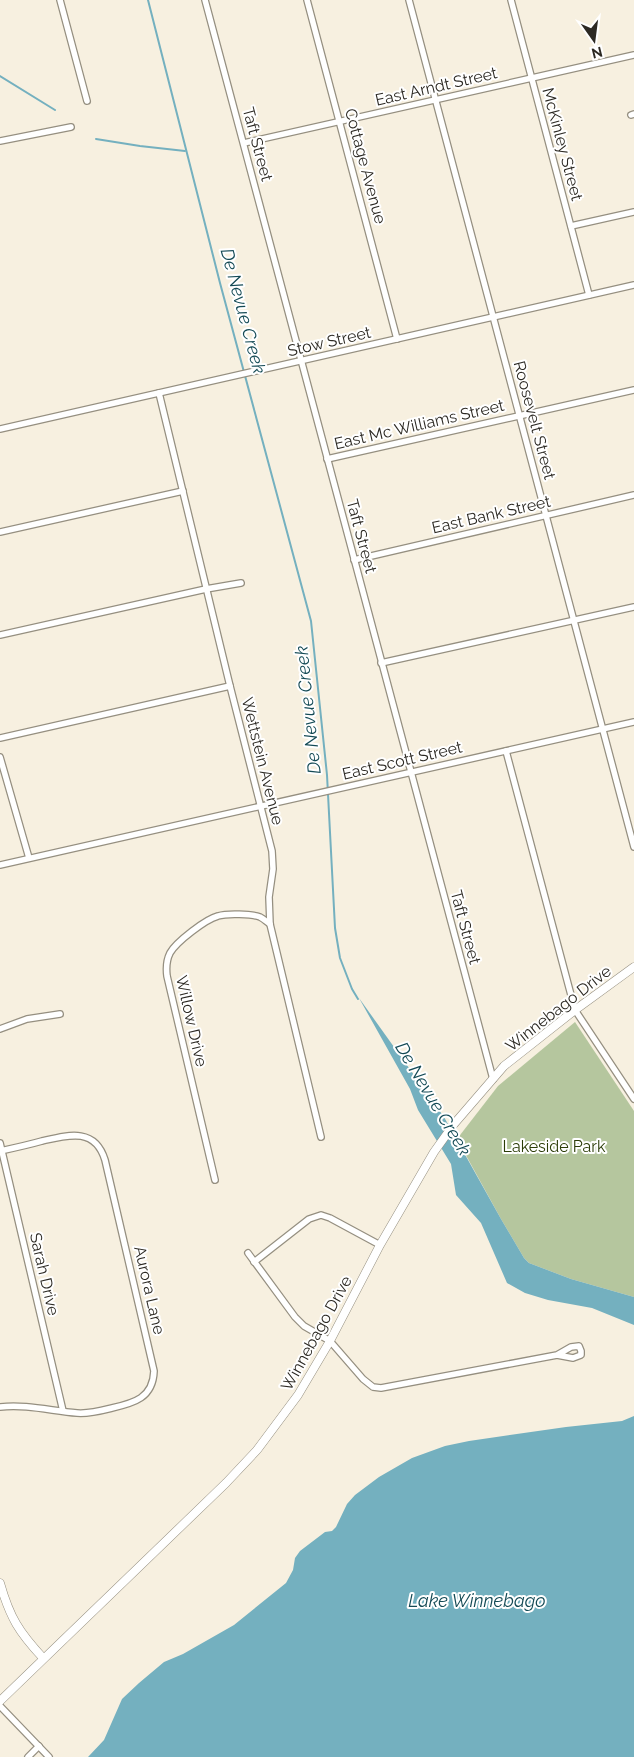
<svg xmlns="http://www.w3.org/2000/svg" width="634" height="1757" viewBox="0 0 634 1757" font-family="Raleway,sans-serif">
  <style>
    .green { fill: #b5c69e }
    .water { fill: #74b0bf }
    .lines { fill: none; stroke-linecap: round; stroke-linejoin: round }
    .stream { stroke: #74b0bf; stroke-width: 2 }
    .street-casing { stroke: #958f80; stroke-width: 8 }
    .secondary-casing { stroke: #958f80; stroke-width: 9 }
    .street { stroke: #fff; stroke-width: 5.5 }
    .secondary { stroke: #fff; stroke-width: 8 }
    .labels { text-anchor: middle; stroke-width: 4; stroke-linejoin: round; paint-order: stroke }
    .street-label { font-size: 16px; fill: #2c2923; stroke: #fff }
    .park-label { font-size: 16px; fill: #2b3c07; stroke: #fff }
    .water-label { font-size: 18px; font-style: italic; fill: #144a55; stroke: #fff }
  </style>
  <rect width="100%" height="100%" fill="#f7f0e0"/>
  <!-- green -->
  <polygon class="green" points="575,1022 634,1111 634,1297 571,1279 529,1263 524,1258 501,1219 457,1139 498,1086"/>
  <!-- water -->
  <g class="water">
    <polygon points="359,998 444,1117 501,1219 524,1258 529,1263 571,1279 634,1297 634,1325 592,1308 548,1300 525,1293 507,1283 481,1223 456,1195 451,1164 418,1110 410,1089"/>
    <polygon points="634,1416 634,1757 88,1757 104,1740 122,1699 139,1683 164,1662 183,1654 234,1625 286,1583 293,1570 295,1558 300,1551 325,1532 332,1531 336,1527 347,1504 355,1495 379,1477 412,1458 445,1446 469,1441 566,1427 622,1421"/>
  </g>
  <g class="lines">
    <!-- stream -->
    <g class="stream">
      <polyline points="148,0 220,283 311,621 327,775 335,928 340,958 352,989 358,999"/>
      <polyline points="0,76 55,110"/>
      <polyline points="96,139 140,146 185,151"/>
    </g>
    <defs>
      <g id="street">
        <polyline points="60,0 87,101"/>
        <polyline points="205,0 493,1079"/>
        <polyline points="307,0 397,339"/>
        <polyline points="409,0 634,847"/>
        <polyline points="511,0 589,295"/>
        <polyline points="631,115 634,114"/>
        <polyline points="0,141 71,127"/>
        <polyline points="244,143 634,55"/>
        <polyline points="571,226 634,212"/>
        <polyline points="159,393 230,686 272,851 273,869 269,897 270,924 321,1137"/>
        <polyline points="0,429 634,285"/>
        <polyline points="327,459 634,390"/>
        <polyline points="0,532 183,491"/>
        <polyline points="354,560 634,495"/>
        <polyline points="0,635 206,589 241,583"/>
        <polyline points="381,663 634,607"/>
        <polyline points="0,738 230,686"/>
        <polyline points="506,751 575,1010 634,1099"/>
        <polyline points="0,757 29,858"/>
        <polyline points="0,865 634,722"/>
        <polyline points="0,1029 27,1019 60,1014"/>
        <polyline points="0,1143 63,1411"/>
        <path d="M0,1151C14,1148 28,1145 42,1141C68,1135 95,1127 105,1160L154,1371C153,1398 134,1403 112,1408C100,1411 89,1414 77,1413C52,1411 26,1404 0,1407"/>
        <path d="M215,1180L167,976C166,968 166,961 170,953C176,942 206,919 218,916C227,913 252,914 260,917C264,919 267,922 270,924"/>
        <polyline points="248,1253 295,1317 304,1326 330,1341 363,1379 373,1387 381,1388 557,1355 571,1347 579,1346 581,1351 581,1355 573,1358 557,1355"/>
        <polyline points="254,1262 309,1219 321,1215 330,1218 380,1245"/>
        <polyline points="0,1706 49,1757"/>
        <polyline points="28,1757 39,1746"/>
      </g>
      <g id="secondary">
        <path d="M0,1583C10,1618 19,1632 43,1658"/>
        <polyline points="0,1701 226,1483 257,1450 298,1395 330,1341 380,1245 434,1152 454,1124 504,1066 575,1010 634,967"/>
      </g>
    </defs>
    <!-- street casing -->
    <use href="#street" class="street-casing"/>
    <!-- secondary casing -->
    <use href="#secondary" class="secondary-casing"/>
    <!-- street -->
    <use href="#street" class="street"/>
    <!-- secondary -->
    <use href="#secondary" class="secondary"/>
  </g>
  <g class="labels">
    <!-- street labels -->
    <g class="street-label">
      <text transform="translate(436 86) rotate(-13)" y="6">East Arndt Street</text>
      <text transform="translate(258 144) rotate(75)" y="6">Taft Street</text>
      <text transform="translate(563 144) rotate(75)" y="6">McKinley Street</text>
      <text transform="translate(366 166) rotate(75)" y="6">Cottage Avenue</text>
      <text transform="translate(329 341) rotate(-13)" y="6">Stow Street</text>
      <text transform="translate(535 420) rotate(75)" y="6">Roosevelt Street</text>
      <text transform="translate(419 424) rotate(-13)" y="6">East Mc Williams Street</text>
      <text transform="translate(491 514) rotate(-13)" y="6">East Bank Street</text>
      <text transform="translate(362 536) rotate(75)" y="6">Taft Street</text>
      <text transform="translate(402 760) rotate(-13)" y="6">East Scott Street</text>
      <text transform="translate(263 761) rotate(76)" y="6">Wettstein Avenue</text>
      <text transform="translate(466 927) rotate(75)" y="6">Taft Street</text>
      <text transform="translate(558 1008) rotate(-38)" y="6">Winnebago Drive</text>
      <text transform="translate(192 1021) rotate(77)" y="6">Willow Drive</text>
      <text transform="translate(45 1274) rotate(77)" y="6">Sarah Drive</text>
      <text transform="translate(150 1290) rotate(77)" y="6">Aurora Lane</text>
      <text transform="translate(316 1333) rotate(-61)" y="6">Winnebago Drive</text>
    </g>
    <!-- park labels -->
    <g class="park-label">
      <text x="554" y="1152">Lakeside Park</text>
    </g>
    <!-- water labels -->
    <g class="water-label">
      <text transform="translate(243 311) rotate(75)" y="6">De Nevue Creek</text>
      <text transform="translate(308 710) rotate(-96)" y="6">De Nevue Creek</text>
      <text transform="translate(433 1099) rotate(59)" y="6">De Nevue Creek</text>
      <text x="477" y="1607">Lake Winnebago</text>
    </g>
  </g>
  <!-- north arrow -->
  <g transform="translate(594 40) rotate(166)" stroke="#ffffff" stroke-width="4" paint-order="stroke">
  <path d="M0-4L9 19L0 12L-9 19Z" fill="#2c2923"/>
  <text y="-8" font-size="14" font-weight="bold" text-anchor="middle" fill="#2c2923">N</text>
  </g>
</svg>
